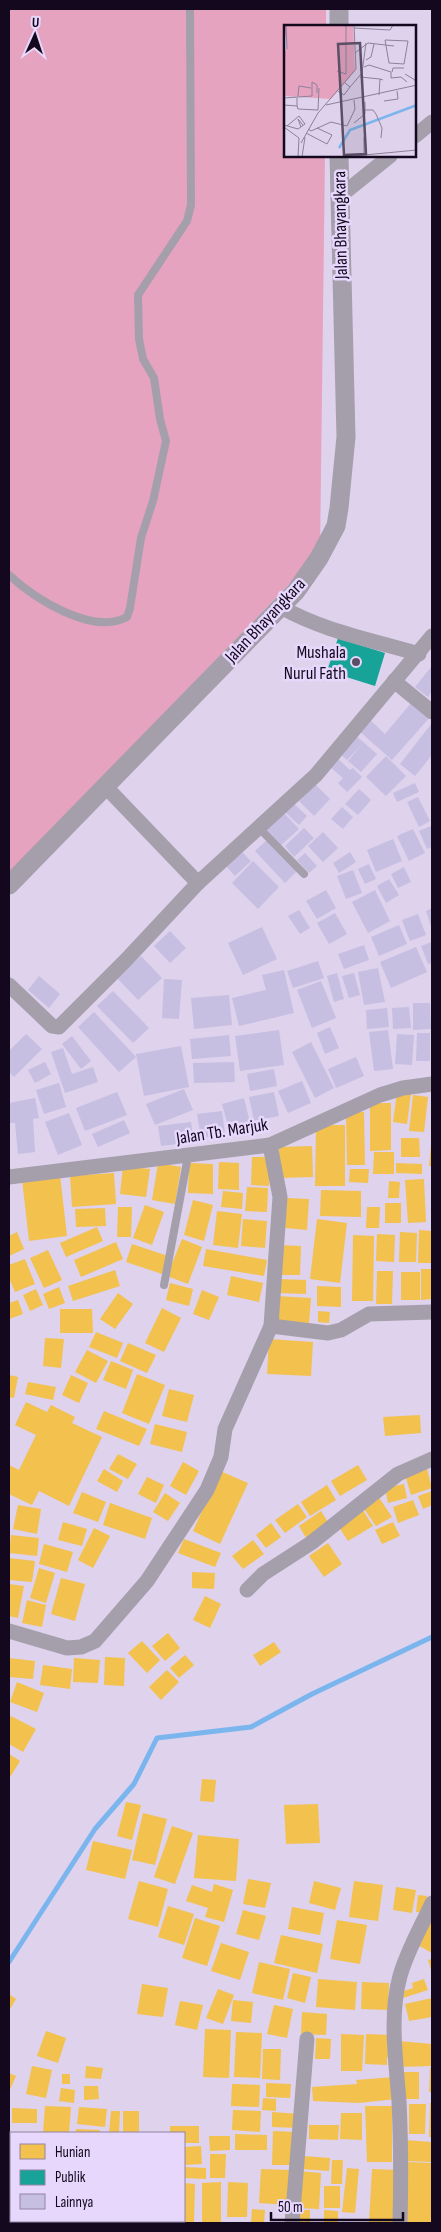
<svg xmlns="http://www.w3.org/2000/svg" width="441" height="2232" viewBox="0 0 441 2232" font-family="'Sofia Sans Condensed',sans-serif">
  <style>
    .green { fill: #e6a3bf }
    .homes { fill: #f2c14e }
    .public { fill: #17a398 }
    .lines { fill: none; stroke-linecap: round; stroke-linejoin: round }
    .stream { stroke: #7bb5ee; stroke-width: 5 }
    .building { fill: #c6bfe1 }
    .service { stroke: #a59fac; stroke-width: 8 }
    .minor { stroke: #a59fac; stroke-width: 15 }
    .tertiary { stroke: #a59fac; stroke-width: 19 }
    .poi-dot { fill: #5a4f66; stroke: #e7d7fc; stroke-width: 2 }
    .labels { text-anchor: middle; stroke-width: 5; stroke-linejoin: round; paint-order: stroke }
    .street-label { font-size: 18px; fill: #13081d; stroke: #e7d7fc }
    .poi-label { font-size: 18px; fill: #13081d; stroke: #e7d7fc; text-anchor: end }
    .inset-river { fill: none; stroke: #7bb5ee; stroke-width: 2.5 }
    .inset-road { fill: none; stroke: #8d819a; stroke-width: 1 }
    .view { fill: #5a4f66; fill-opacity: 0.15; stroke: #5a4f66; stroke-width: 2.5 }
    .inset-edge { fill: none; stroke: #13081d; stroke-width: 2.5 }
  </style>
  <rect width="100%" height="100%" fill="#ded2ed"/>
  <!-- green -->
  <polygon class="green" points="9,9 326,9 326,26 285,26 285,156 325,156 320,552 9,875"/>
  <!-- homes -->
  <g class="homes">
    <polygon points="397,1092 411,1093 407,1124 393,1122"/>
    <polygon points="413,1095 428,1097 424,1132 409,1131"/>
    <polygon points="370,1103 391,1103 391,1150 370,1151"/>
    <polygon points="346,1112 364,1112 365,1165 347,1165"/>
    <polygon points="316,1125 345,1125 345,1186 315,1186"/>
    <polygon points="401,1138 419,1138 420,1157 401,1157"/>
    <polygon points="431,1145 432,1145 432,1166 429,1166"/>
    <polygon points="312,1146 313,1177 279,1178 279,1147"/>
    <polygon points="374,1152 394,1152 394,1174 373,1174"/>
    <polygon points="252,1157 270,1157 269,1186 251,1185"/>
    <polygon points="219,1162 239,1163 239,1190 218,1189"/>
    <polygon points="158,1163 181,1167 175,1204 152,1200"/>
    <polygon points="189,1163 213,1164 213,1194 188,1193"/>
    <polygon points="396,1163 422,1164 422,1174 396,1173"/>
    <polygon points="123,1166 150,1169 146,1197 120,1194"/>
    <polygon points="350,1169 369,1169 368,1183 349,1182"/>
    <polygon points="114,1173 116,1204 72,1207 70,1176"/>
    <polygon points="60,1175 67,1236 29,1241 22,1179"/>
    <polygon points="424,1179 426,1222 408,1223 405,1180"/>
    <polygon points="389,1181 400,1182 399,1198 388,1198"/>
    <polygon points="247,1187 268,1188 267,1212 245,1211"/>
    <polygon points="321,1190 361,1191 361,1217 320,1216"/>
    <polygon points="223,1191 243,1193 242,1209 221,1207"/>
    <polygon points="287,1198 309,1199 307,1230 285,1228"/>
    <polygon points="193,1200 213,1205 204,1241 184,1235"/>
    <rect x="385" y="1203" width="16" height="20"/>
    <polygon points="145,1205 164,1212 152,1245 133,1238"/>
    <polygon points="118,1207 132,1207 131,1237 117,1237"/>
    <polygon points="367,1207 380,1207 379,1228 366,1228"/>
    <polygon points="105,1208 106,1226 76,1227 75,1209"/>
    <polygon points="217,1211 242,1214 238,1248 213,1245"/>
    <polygon points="243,1219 267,1221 265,1248 241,1246"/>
    <polygon points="317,1219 347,1223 340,1283 310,1279"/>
    <polygon points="97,1227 103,1241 66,1257 60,1243"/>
    <polygon points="419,1230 432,1231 432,1263 418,1263"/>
    <polygon points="17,1232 24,1249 9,1256 9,1236"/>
    <polygon points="400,1232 417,1233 416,1262 399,1262"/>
    <polygon points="377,1234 395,1235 394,1262 376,1261"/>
    <polygon points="353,1235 374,1236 373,1301 352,1301"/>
    <polygon points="182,1239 202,1247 188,1284 167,1276"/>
    <polygon points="116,1242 123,1259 81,1277 74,1260"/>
    <polygon points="132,1244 168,1256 162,1274 126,1262"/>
    <polygon points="277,1245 301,1246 300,1275 276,1275"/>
    <polygon points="206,1249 267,1260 264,1276 203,1266"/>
    <polygon points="48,1250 62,1280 44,1288 30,1258"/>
    <polygon points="25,1259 35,1284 15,1292 9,1278 9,1265"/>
    <polygon points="421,1269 432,1269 432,1299 421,1300"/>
    <polygon points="115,1270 120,1286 73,1301 68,1286"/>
    <polygon points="377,1271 393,1271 392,1304 376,1304"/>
    <rect x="401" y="1272" width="19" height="28"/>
    <polygon points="231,1276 263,1283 259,1302 227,1295"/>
    <polygon points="277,1279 306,1280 306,1294 277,1293"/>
    <polygon points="170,1283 193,1289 189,1306 166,1300"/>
    <polygon points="317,1286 341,1287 341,1307 317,1306"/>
    <polygon points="59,1287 65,1303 49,1309 43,1294"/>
    <polygon points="36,1289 43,1305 30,1311 23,1295"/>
    <polygon points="202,1290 219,1297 209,1320 193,1314"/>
    <polygon points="118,1293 133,1304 115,1329 100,1319"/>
    <polygon points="276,1296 311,1298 309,1323 274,1322"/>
    <polygon points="18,1300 23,1314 9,1319 9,1303"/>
    <polygon points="162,1308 181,1318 164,1352 145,1343"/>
    <polygon points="60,1309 92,1309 93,1333 60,1333"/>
    <polygon points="318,1311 330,1312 329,1323 318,1322"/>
    <polygon points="96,1332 123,1343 117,1358 89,1347"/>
    <polygon points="45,1338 64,1339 61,1368 43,1366"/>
    <polygon points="269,1339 313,1342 311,1376 267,1374"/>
    <polygon points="128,1343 156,1355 147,1373 120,1361"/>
    <polygon points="87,1350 108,1361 96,1383 75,1372"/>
    <polygon points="111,1361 133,1370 126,1389 103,1380"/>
    <polygon points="137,1374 165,1385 149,1424 122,1413"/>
    <polygon points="9,1375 18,1377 14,1398 9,1397"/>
    <polygon points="71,1375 88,1383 79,1403 62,1395"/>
    <polygon points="28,1382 56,1387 53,1400 25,1394"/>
    <polygon points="169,1389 194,1395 187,1422 162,1416"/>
    <polygon points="26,1402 47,1412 51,1405 75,1417 72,1423 102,1437 69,1506 39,1491 32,1505 9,1494 9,1465 19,1470 36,1435 15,1425"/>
    <polygon points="104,1411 147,1429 139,1446 96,1429"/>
    <polygon points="420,1415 421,1433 385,1436 383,1417"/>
    <polygon points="155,1424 187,1432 182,1452 150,1444"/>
    <polygon points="118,1454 137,1464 128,1479 109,1469"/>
    <polygon points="183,1462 199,1471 186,1495 170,1486"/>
    <polygon points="358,1465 367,1480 340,1496 331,1481"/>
    <polygon points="426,1465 432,1488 411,1495 404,1471"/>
    <polygon points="104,1469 123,1481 117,1492 97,1481"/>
    <polygon points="220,1471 248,1483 220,1544 193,1531"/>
    <polygon points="147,1477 164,1485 156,1503 138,1494"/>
    <polygon points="404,1484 407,1498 388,1503 385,1488"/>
    <polygon points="327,1485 336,1500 310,1516 301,1502"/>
    <polygon points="432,1491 432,1505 423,1509 418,1496"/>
    <polygon points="82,1492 106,1502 98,1522 73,1513"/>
    <polygon points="165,1493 180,1503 168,1521 153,1512"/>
    <polygon points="378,1496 392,1517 376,1526 362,1506"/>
    <polygon points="413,1500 419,1515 398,1523 393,1507"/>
    <polygon points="110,1503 152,1518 145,1539 103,1525"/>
    <polygon points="298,1504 307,1517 285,1533 275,1520"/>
    <polygon points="18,1505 41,1509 37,1534 13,1529"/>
    <polygon points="362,1509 373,1526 348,1541 337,1524"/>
    <polygon points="321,1511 331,1527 308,1541 299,1526"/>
    <polygon points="63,1522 87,1529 82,1546 58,1540"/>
    <polygon points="393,1522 400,1536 382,1544 375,1530"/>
    <polygon points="271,1523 281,1537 266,1548 256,1535"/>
    <polygon points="94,1528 110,1536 93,1568 78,1560"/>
    <polygon points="11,1535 39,1538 37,1556 9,1553"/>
    <polygon points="184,1539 221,1553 215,1567 178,1553"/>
    <polygon points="253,1540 264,1554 243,1569 232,1556"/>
    <polygon points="328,1543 342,1564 324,1577 309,1556"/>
    <polygon points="44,1544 73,1552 67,1572 39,1564"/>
    <polygon points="9,1558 35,1561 32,1582 9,1580"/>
    <polygon points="39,1568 55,1573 46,1603 30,1598"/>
    <polygon points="192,1572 215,1573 214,1589 192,1588"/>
    <polygon points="61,1578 85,1584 75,1621 51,1614"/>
    <polygon points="9,1584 24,1586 18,1618 9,1616"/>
    <polygon points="205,1596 221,1604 210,1628 193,1620"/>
    <polygon points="27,1600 46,1605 42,1627 22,1623"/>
    <polygon points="168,1633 180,1648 165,1661 152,1646"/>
    <polygon points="142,1641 160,1660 147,1673 128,1653"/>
    <polygon points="274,1642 281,1652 260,1666 253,1655"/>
    <polygon points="185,1655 194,1665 179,1678 170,1668"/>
    <polygon points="105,1657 125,1658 124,1686 104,1685"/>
    <polygon points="9,1658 35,1661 33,1679 9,1677"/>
    <polygon points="74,1658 100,1660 98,1683 73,1682"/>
    <polygon points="43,1665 72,1669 70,1689 40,1685"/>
    <polygon points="167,1670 179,1682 161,1700 149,1687"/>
    <polygon points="17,1682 44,1693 37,1712 10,1702"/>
    <polygon points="11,1716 36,1729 23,1752 9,1744 9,1720"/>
    <polygon points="9,1754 20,1761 9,1779"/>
    <polygon points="202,1779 216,1780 214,1802 200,1801"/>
    <polygon points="126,1802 141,1805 132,1840 117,1836"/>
    <polygon points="318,1804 320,1843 286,1844 284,1805"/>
    <polygon points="143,1813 167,1819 155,1865 132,1860"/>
    <polygon points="172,1826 193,1833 175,1884 154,1877"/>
    <polygon points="198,1835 239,1839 236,1881 194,1878"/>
    <polygon points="93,1841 132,1850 125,1879 86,1870"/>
    <polygon points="248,1879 271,1883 265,1908 243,1904"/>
    <polygon points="139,1881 168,1889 158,1927 128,1919"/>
    <polygon points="314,1881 341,1888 335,1910 309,1903"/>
    <polygon points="354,1881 383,1885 378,1921 349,1917"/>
    <polygon points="214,1884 233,1890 224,1922 205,1917 208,1908 186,1901 192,1885 212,1892"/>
    <polygon points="396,1887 416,1890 412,1913 393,1910"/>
    <polygon points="418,1895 427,1896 424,1913 416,1912"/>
    <polygon points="168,1906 194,1914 184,1945 158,1937"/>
    <polygon points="292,1907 324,1913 320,1935 288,1929"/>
    <polygon points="243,1910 266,1916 259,1940 236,1934"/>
    <polygon points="195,1918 220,1926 207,1966 182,1958"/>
    <polygon points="337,1920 367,1925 360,1964 330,1959"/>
    <polygon points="428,1921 432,1924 432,1953 416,1944"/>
    <polygon points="281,1935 323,1944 317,1973 274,1963"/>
    <polygon points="221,1943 249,1952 240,1980 211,1971"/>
    <polygon points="432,1959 432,1973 428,1960"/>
    <polygon points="259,1962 290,1969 283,2000 252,1993"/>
    <polygon points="293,1973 311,1977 305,2003 287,1998"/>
    <polygon points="318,1979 357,1982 355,2010 316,2007"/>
    <polygon points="424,1979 428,1990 403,1998 401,1992 413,1988 412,1983"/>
    <polygon points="362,1982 389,1983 388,2010 361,2009"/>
    <polygon points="142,1984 168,1988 163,2017 137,2014"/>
    <polygon points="218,1989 234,1995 223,2024 206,2018"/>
    <polygon points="9,1994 16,1999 9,2011"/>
    <polygon points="432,1998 432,2017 409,2021 405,2004"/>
    <polygon points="233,2000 253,2002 251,2023 231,2021"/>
    <polygon points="180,2001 203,2005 197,2030 175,2025"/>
    <polygon points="274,2005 293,2009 287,2038 267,2034"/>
    <polygon points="302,2012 327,2014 326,2035 301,2034"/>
    <polygon points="205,2029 231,2030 229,2078 203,2077"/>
    <polygon points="46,2031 66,2038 58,2063 37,2056"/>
    <polygon points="236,2032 262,2033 260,2078 234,2077"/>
    <polygon points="341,2034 364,2035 362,2071 341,2071"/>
    <polygon points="366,2034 391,2035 390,2057 387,2057 387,2065 365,2064"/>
    <polygon points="316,2038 331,2039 330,2059 315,2059"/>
    <polygon points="399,2041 432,2044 432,2066 398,2067"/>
    <polygon points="263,2049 281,2049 280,2080 262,2079"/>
    <polygon points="32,2066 52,2070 46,2098 26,2094"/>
    <polygon points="86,2066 103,2068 101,2079 85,2078"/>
    <polygon points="430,2068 432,2068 432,2092 429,2092"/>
    <rect x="402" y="2072" width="17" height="27"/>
    <polygon points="9,2073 16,2076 9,2092"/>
    <rect x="62" y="2074" width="8" height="10"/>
    <polygon points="394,2077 396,2099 359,2103 313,2101 312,2087 357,2084 356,2080"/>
    <polygon points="266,2083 291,2084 290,2098 266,2097"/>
    <polygon points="232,2084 260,2085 259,2107 231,2106"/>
    <polygon points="84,2086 98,2086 99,2099 84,2100"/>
    <polygon points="61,2088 75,2090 74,2103 59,2101"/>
    <polygon points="263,2098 276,2099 276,2111 262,2110"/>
    <polygon points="430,2103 432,2103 432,2137 429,2137"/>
    <polygon points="409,2104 426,2104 425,2134 409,2134"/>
    <polygon points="45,2106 71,2107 69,2133 43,2133"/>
    <polygon points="365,2106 392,2106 392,2162 367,2162"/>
    <polygon points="79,2107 107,2109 105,2127 77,2124"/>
    <polygon points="12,2108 37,2109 37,2123 12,2123"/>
    <polygon points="233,2110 261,2111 260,2132 232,2130"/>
    <polygon points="111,2111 120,2111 119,2133 109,2133"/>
    <rect x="123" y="2111" width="16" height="22"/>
    <polygon points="272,2112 300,2114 299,2128 272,2127"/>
    <polygon points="341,2113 362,2113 362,2140 340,2139"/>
    <polygon points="309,2125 339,2125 338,2140 309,2139"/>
    <polygon points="170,2126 199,2126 199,2143 184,2143 184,2133 170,2133"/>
    <polygon points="76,2129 100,2130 100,2133 76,2133"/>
    <polygon points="273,2131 295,2132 294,2165 272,2165"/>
    <polygon points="235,2134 267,2135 267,2150 235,2150"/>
    <polygon points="209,2136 230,2136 230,2150 210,2151"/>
    <polygon points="405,2140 432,2142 432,2162 404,2161"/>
    <polygon points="201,2146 202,2164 184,2165 184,2147"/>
    <polygon points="210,2154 226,2154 225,2178 210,2178"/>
    <polygon points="303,2156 330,2158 329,2171 301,2169"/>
    <polygon points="332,2160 343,2160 342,2184 331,2184"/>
    <polygon points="406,2162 432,2163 432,2223 404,2223"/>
    <polygon points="184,2167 206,2168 206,2179 184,2178"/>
    <polygon points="347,2168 359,2169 355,2213 342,2212"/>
    <polygon points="261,2169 290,2170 288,2205 259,2203"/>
    <polygon points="372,2169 399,2170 396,2223 369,2223"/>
    <polygon points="298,2171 321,2173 319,2209 296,2208"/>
    <polygon points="221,2182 221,2223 202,2223 202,2183"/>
    <polygon points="228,2182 248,2183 247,2217 227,2217"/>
    <polygon points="184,2183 195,2184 194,2223 168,2223 168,2221 184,2221"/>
    <rect x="324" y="2186" width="16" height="22"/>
    <polygon points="252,2209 265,2210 264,2223 251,2223"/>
    <rect x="295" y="2210" width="15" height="13"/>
    <polygon points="324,2210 338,2211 338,2223 324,2222"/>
    <rect x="34" y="2221" width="33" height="2"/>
    <polygon points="71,2221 102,2221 102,2223 70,2223"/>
    <rect x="103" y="2221" width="25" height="2"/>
    <polygon points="134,2221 149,2221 149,2223 134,2222"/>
    <rect x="153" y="2221" width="12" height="2"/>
  </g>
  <!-- public -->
  <polygon class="public" points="338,638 385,653 375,686 327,671"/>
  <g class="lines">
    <!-- stream -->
    <polyline class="stream" points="9,1962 95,1829 134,1784 157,1738 251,1727 312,1694 432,1637"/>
  </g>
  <!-- building -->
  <g class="building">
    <polygon points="432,666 432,691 428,697 415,687"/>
    <polygon points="412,702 430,717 392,760 358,730 369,719 385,734"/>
    <polygon points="432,723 432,755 415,776 400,764"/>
    <polygon points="355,735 377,754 361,772 348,761 362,744 347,760 339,753"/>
    <polygon points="386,756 406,776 386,796 366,777"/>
    <polygon points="337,758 350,770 353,768 362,777 347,792 338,783 343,778 330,767"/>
    <polygon points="415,783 419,792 397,802 393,793"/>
    <polygon points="315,784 330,799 314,816 299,801"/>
    <polygon points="359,789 371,800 358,815 345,804"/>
    <polygon points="418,797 430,821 419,827 407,802"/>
    <polygon points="293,803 307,816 299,825 285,812"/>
    <polygon points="342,807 353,817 343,829 331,819"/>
    <polygon points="283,812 299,829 280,846 265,829"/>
    <polygon points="431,826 432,847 427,849 419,831"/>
    <polygon points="304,828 314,838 294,857 285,846"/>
    <polygon points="413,829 425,853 409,861 397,836"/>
    <polygon points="323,832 338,848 323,862 308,846"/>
    <polygon points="393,839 402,861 376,872 367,850"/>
    <polygon points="267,840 297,871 285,883 255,851"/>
    <polygon points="242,852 251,861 235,876 226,866"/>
    <polygon points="350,852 356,862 339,873 333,863"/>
    <polygon points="305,853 317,866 309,873 297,860"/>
    <polygon points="253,861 279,887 258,909 232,883"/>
    <polygon points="369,864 376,879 365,884 358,869"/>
    <polygon points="404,867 411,882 398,888 391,874"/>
    <polygon points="353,870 362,893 346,899 337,876"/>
    <polygon points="389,879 399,895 386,903 377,886"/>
    <polygon points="326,890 336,908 317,919 306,901"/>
    <polygon points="375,890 390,921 368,933 352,902"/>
    <polygon points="432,908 432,929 426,911"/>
    <polygon points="299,910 310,928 300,934 288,916"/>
    <polygon points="335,913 347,934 329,944 317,923"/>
    <polygon points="418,914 426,935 410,941 402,920"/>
    <polygon points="399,925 407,944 379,956 371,937"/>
    <polygon points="262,927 277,959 243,975 228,943"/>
    <polygon points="170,931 186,948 170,963 154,946"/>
    <polygon points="432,942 432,963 428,964 421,946"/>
    <polygon points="364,945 369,960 344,969 338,954"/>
    <polygon points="416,947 427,972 391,988 380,962"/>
    <polygon points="141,956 162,978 138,1000 117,978"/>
    <polygon points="318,961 324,978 293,988 287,971"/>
    <polygon points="378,968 385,1002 364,1005 358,972"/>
    <polygon points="284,970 294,1013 239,1026 232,998 266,990 262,975"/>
    <polygon points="337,973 344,999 334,1002 327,976"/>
    <polygon points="354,973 360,995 349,998 342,976"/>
    <polygon points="39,976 60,994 49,1008 28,990"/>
    <polygon points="164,979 182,980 179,1019 162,1018"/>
    <polygon points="321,981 336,1018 312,1028 297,990"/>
    <polygon points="113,991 149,1028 133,1043 97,1006"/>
    <polygon points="229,995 232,1025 194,1029 191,998"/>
    <polygon points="413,1003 430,1003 431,1029 413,1030"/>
    <polygon points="409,1007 411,1028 393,1029 392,1008"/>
    <polygon points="387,1008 389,1027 367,1029 366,1010"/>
    <polygon points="94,1012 136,1057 119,1072 78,1027"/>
    <polygon points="330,1027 339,1048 325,1054 317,1033"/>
    <polygon points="279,1030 284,1065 240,1071 235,1036"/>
    <polygon points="388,1030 393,1069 374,1071 369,1032"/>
    <polygon points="417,1033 430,1033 430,1061 416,1061"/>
    <polygon points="26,1034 42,1049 14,1077 9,1072 9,1051"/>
    <polygon points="397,1034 414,1035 412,1065 395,1064"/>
    <polygon points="229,1035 231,1056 192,1059 190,1039"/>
    <polygon points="72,1036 91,1061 81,1069 62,1044"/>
    <polygon points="311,1042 334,1088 315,1098 292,1052"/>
    <polygon points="181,1046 189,1087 144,1096 136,1054"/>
    <polygon points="63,1048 72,1074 93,1067 98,1082 65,1093 51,1052"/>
    <polygon points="356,1057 364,1076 336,1088 328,1069"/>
    <polygon points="45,1062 51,1074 35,1083 28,1070"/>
    <polygon points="234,1062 235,1082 194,1083 193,1063"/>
    <polygon points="274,1069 277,1086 250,1091 247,1074"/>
    <polygon points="302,1081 311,1103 288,1113 278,1091"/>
    <polygon points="59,1083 66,1107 44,1114 36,1090"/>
    <polygon points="184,1089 193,1110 155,1125 146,1104"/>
    <polygon points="117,1092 127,1115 85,1131 76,1108"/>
    <polygon points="274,1092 279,1116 254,1121 249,1097"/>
    <polygon points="35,1098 39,1118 33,1119 35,1152 18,1154 15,1123 10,1123 9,1103"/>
    <polygon points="244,1098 251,1127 230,1133 222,1104"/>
    <polygon points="222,1111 225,1134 201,1138 197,1114"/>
    <polygon points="69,1113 82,1145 58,1155 45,1122"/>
    <polygon points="124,1120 130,1133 98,1147 92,1134"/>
    <polygon points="191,1122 194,1142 161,1146 158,1126"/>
  </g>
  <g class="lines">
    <!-- service -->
    <g class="service">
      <path d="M9,575C34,598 92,636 127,617L130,608L141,538L153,501L166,441L160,419L154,378L143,359L139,339L138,295L187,221L191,205L190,9"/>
      <polyline points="259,828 304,874"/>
      <polyline points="164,1285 188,1156"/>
    </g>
    <!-- minor -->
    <g class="minor">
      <polyline points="415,136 432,122"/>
      <polyline points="339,197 390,156"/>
      <path d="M281,607C323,631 372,640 419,654"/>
      <polyline points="394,681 432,712"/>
      <polyline points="198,883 316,775 432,636"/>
      <polyline points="9,985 52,1026 59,1027 126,960 198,883 105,786"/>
      <polyline points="9,1177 270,1145 380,1095 403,1088 432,1084"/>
      <polyline points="271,1326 328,1333 341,1330 369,1314 432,1312"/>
      <polyline points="247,1590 263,1574 311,1543 398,1474 432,1459"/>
      <polyline points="9,1631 67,1648 81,1647 95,1641 147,1581 207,1490 221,1457 225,1429 271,1326 280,1197 270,1145"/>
      <polyline points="292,2223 307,2039"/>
      <path d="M400,2223C401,2183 401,2142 399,2101C396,2061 389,2016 400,1976C407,1951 421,1927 432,1903"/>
    </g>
    <!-- tertiary -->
    <g class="tertiary">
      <polyline points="339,9 339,26"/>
      <polyline points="9,885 296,591 319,558 336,526 339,508 346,437 339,156"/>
    </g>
  </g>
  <!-- markers -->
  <circle class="poi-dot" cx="356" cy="662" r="5"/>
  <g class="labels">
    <!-- street labels -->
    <g class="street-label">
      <text transform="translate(340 225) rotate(-91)" y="6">Jalan Bhayangkara</text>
      <text transform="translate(265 620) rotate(-47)" y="6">Jalan Bhayangkara</text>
      <text transform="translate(222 1131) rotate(-9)" y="6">Jalan Tb. Marjuk</text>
    </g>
    <!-- poi labels -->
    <g class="poi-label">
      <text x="346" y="658">Mushala<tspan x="346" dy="21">Nurul Fath</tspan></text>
    </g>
  </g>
  <!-- overview -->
  <g transform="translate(284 25)">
    <rect width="132" height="132" fill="#ded2ed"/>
    <path d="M0,0H69L71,46L47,74L0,71V31L3,20Z" fill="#e6a3bf"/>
    <path class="inset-river" d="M55,123L66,105L133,80"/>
    <path class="inset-road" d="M2,0L3,24M70,3L106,5L109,0M0,4V28M101,15L124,16L120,39L105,38ZM71,28L84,18L110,21M82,35L87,32L90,19M80,42L85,40L107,47V53L117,52L123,57M53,46L62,49V0M108,47L109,43H120M121,49L131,55L132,60M76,52L96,54M66,62L78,48L82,18M54,66L60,70L66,62L61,58M95,70L96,54L99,55M14,71L15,61L27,63M0,73L28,71V57L33,60V68M100,76L114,74L113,66M0,80L13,81V73M42,80L133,60M13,81L14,84L34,85L35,63M80,85H89L92,89L98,103L97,113M70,98L81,89V77M0,100L14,104L21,99L15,91L3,101M0,102L15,113L14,132M17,102L14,94L19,100M24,104L27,106L47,97L63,101L71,84L70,75M22,108L43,119L48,110L33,103M17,118L34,88L72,44L70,0M80,130V112M18,132L21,112M59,132L133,125"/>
    <path class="view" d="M76,18L82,129L60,130L54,19Z"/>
    <rect width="132" height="132" class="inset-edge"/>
  </g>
  <!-- border -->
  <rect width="441" height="2232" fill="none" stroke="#13081d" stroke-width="20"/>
  <!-- legend -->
  <rect x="10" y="2132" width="175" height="90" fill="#e7d7fc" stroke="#9284a3"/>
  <rect x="20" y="2144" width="25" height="15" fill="#f2c14e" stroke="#9284a3"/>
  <text x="55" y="2157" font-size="15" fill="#13081d">Hunian</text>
  <rect x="20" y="2170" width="25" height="15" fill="#17a398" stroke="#9284a3"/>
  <text x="55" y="2182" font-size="15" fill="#13081d">Publik</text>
  <rect x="20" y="2194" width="25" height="15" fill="#c6bfe1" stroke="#9284a3"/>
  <text x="55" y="2207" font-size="15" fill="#13081d">Lainnya</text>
  <!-- north arrow -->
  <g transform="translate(35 35) rotate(3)" stroke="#e7d7fc" stroke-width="4" paint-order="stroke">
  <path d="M0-4L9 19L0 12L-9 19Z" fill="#13081d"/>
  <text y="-8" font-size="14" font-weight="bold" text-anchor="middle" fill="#13081d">U</text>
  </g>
  <!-- scale -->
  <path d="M271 2212v8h132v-8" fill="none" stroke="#13081d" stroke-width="2.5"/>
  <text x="278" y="2212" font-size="15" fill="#13081d" stroke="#e7d7fc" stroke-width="4" paint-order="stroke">50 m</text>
</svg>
